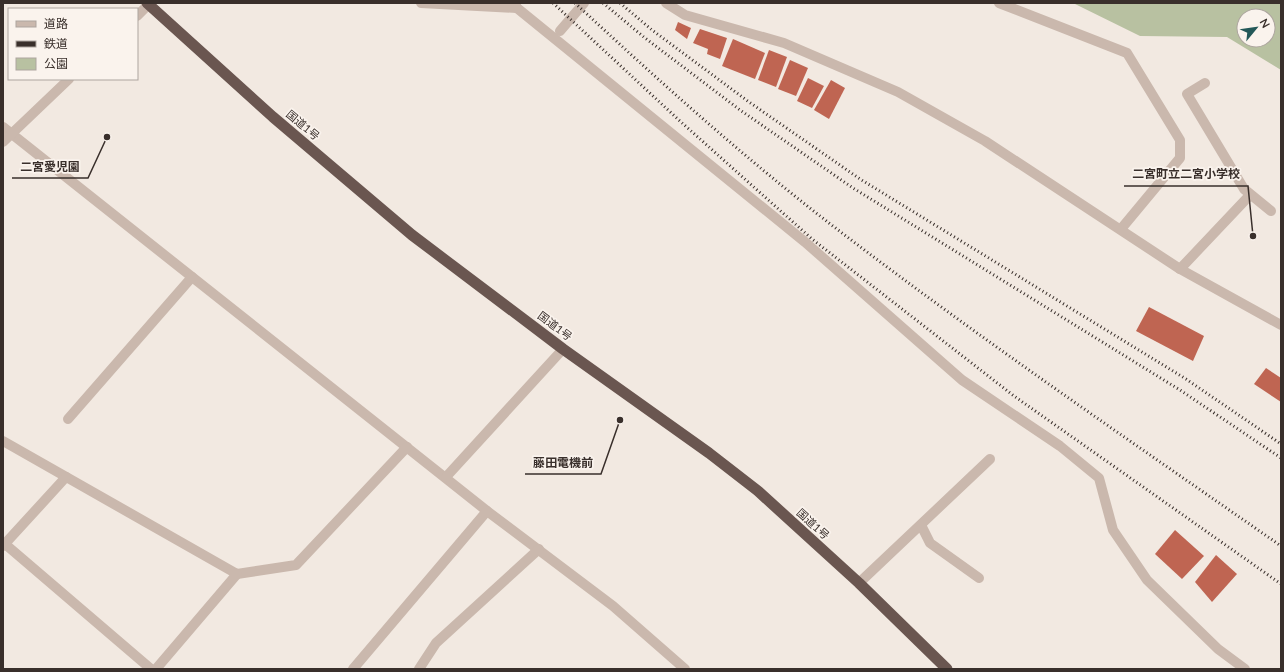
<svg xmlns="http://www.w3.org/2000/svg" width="1284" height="672" viewBox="0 0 1284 672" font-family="Lato,'Noto Sans JP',sans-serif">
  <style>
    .green { fill: #b8c1a1; fill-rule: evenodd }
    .building { fill: #bf6552 }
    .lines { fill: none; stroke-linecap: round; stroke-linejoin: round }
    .service { stroke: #cab8ad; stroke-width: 10 }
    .pedestrian { stroke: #cab8ad; stroke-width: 10 }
    .minor { stroke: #cab8ad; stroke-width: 10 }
    .tertiary { stroke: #cab8ad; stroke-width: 10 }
    .trunk { stroke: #6a5650; stroke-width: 11 }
    .rail { stroke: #392f2b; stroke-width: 3; stroke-dasharray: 1 3; stroke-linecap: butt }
    .labels { text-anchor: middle; stroke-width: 3.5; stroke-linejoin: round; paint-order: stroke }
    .street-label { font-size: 11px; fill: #392f2b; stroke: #faf3ed }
    .leader { fill: none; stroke: #392f2b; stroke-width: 1.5 }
    .callout-dot { fill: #392f2b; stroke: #faf3ed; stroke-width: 1.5 }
    .callout-label { font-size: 12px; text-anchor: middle; font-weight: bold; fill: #392f2b; stroke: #faf3ed; stroke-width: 3.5; stroke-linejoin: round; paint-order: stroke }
  </style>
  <rect width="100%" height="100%" fill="#f2e9e1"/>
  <!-- green -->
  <path class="green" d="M1073,3H1281V70L1227,37L1140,36ZM1244,16H1268V40H1244Z"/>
  <!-- building -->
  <g class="building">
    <polygon points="678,22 691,28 687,39 675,30"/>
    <polygon points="700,29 727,38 720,59 707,54 708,49 693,43"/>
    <polygon points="733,39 765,53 755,79 722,66"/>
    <polygon points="769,50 787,57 776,87 758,80"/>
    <polygon points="790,60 808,68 796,96 778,89"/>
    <polygon points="808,78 824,86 812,108 797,101"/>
    <polygon points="831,80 845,88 829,119 814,110"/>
    <polygon points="1149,307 1204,336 1193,361 1136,331"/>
    <polygon points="1266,368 1281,378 1281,402 1254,384"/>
    <polygon points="1175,530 1204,556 1182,579 1155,554"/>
    <polygon points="1216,555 1237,574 1212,602 1195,582"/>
  </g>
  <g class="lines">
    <!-- service -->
    <polyline class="service" points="515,3 517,8 805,242 962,380 1060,446 1099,478 1113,530 1147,580 1218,649 1245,669"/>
    <!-- pedestrian -->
    <polyline class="pedestrian" points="560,31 584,3"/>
    <!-- minor -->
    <g class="minor">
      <polyline points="421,3 517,8"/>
      <polyline points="999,3 1127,53 1180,140 1180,158 1121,229"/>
      <polyline points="137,16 149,4"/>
      <polyline points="1205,83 1187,94 1244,189 1271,211"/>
      <polyline points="3,127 487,511 613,606 685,669"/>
      <polyline points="3,142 69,79"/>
      <polyline points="1180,269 1250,195"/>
      <polyline points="68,419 192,277"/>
      <polyline points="3,441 237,574 296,565 407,447"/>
      <polyline points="446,477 563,349"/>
      <polyline points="921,525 930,543 979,578"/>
      <polyline points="5,544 151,669"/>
      <polyline points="3,546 66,477"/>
      <polyline points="859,583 990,459"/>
      <polyline points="156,669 237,574"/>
      <polyline points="353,669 487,511"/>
      <polyline points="419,669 436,643 539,549"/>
    </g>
    <!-- tertiary -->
    <polyline class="tertiary" points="666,3 685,15 784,43 898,92 985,141 1180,269 1281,325"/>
    <!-- trunk -->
    <polyline class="trunk" points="147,3 273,117 412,235 563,349 709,453 758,491 859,583 947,669"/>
    <!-- rail -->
    <g class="rail">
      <polyline points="553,3 681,122 812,239 1014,396 1281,584"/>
      <path d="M575,3C657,79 741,155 829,223C976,336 1129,440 1281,546"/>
      <polyline points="603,3 645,38 740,110 853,188 1180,390 1281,458"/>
      <polyline points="620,3 652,30 749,102 860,179 1186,379 1281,444"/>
    </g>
  </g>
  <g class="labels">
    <!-- street labels -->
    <g class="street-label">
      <text transform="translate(303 125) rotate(40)" y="4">国道1号</text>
      <text transform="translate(555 326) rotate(37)" y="4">国道1号</text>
      <text transform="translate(813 524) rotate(42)" y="4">国道1号</text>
    </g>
  </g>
  <!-- callouts -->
  <path class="leader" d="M107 137L88 178H12M1253 236L1248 186H1124M620 420L601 474H525"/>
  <g class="callout-dot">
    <circle cx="107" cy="137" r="4"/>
    <circle cx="1253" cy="236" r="4"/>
    <circle cx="620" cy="420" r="4"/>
  </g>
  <g class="callout-label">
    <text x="50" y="171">二宮愛児園</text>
    <text x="1186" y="178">二宮町立二宮小学校</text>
    <text x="563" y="467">藤田電機前</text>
  </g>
  <!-- border -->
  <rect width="1284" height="672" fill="none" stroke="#392f2b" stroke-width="8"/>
  <!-- legend -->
  <rect x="8" y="8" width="130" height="72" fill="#faf3ed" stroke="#ada59f"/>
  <rect x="16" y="21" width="20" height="6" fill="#cab8ad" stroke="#ada59f"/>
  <text x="44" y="28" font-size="12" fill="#392f2b">道路</text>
  <rect x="16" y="41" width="20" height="6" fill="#392f2b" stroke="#ada59f"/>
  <text x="44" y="48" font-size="12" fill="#392f2b">鉄道</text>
  <rect x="16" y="58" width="20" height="12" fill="#b8c1a1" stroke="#ada59f"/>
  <text x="44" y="68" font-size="12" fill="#392f2b">公園</text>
  <!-- north arrow -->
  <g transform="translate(1256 28) rotate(61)"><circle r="19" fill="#faf3ed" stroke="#ada59f"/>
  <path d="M0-3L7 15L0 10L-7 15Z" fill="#235858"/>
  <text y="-6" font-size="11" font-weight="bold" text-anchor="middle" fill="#392f2b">N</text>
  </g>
</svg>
